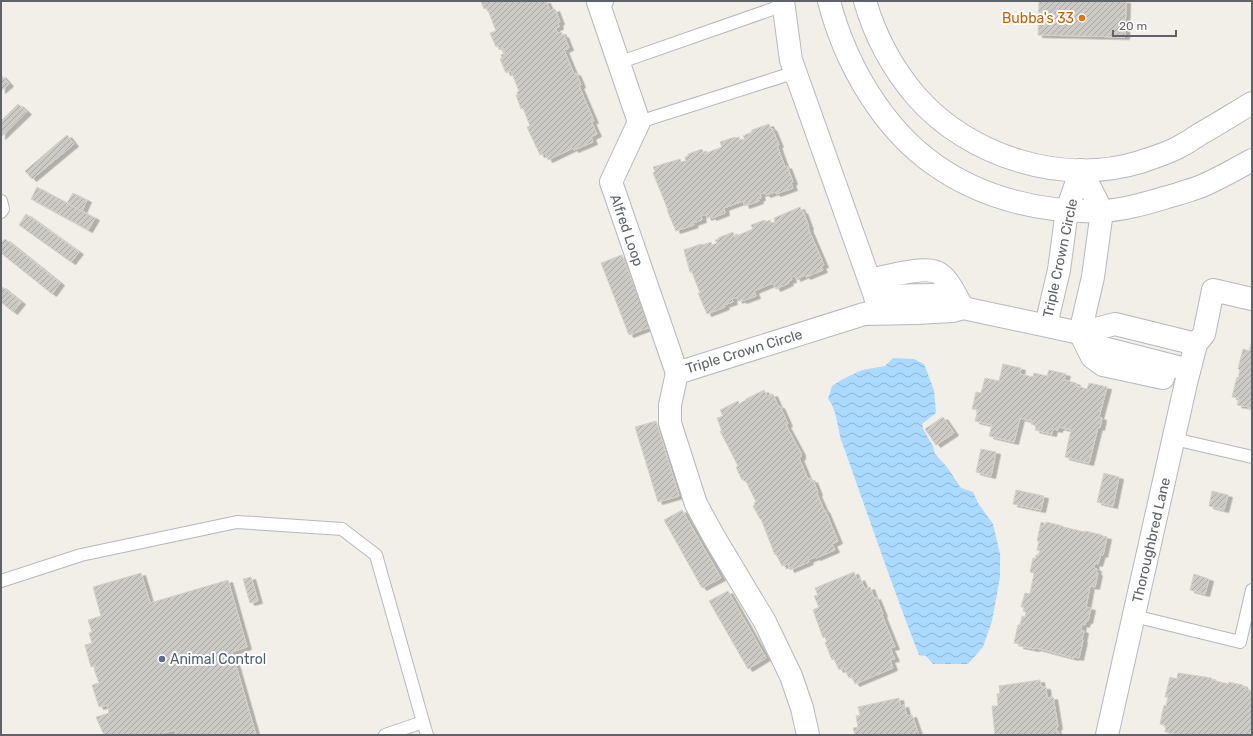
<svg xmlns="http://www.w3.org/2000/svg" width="1253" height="736" viewBox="0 0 1253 736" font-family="Rubik,sans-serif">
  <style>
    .water { fill: url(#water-waves) }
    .building { fill: url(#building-hatch); stroke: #d6d1c6; filter: url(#shadow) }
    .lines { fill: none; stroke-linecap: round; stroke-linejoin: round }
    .service-casing { stroke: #b5b8bc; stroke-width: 14 }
    .minor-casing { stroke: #b5b8bc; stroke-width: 24 }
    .tertiary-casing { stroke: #b5b8bc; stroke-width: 24 }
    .service { stroke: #fff; stroke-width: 12 }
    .minor { stroke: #fff; stroke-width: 22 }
    .tertiary { stroke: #fff; stroke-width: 22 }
    .food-dot { fill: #e8710a; stroke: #fff; stroke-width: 1.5 }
    .service-dot { fill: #5c6f8a; stroke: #fff; stroke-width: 1.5 }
    .labels { text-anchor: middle; stroke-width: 4; stroke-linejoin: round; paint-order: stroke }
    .food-label { font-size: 14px; fill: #c56008; stroke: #fff; text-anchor: end }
    .street-label { font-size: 14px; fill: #5f6368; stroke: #fff }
    .service-label { font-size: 14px; fill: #4e5e75; stroke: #fff; text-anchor: start }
  </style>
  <defs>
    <pattern id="water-waves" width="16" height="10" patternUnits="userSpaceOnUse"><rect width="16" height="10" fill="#aadaff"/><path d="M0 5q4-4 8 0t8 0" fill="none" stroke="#8eb4d2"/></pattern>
    <pattern id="building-hatch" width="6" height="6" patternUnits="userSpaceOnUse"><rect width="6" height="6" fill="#cccac5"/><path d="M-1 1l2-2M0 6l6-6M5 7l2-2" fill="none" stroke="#a9a8a4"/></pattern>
    <filter id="shadow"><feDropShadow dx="4.5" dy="2.5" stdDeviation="0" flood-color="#0004"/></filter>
  </defs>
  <rect width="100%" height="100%" fill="#f1efe8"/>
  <!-- water -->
  <path class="water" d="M893,358L914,359L924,364L934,390L936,413L922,424L923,429L933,446L935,454L947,467L961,488L973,492L978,503L993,524L1000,554V577L992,621L983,647L968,664H933L926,656L919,655C892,586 868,515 843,445C837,430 838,411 828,399L832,386L843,379L862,370L885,366Z"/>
  <!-- building -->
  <g class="building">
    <polygon points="481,1 546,1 550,11 555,9 560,22 558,23 559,27 555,28 558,33 561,32 563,36 564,35 569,48 564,50 574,74 576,73 581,85 579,86 594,121 591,121 597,134 591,137 593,142 574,150 573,148 548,160 545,153 540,155 527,127 530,126 523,108 521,109 516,95 518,95 517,92 519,91 511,71 506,73 500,59 502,58 501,55 505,53 503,48 499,50 498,46 496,47 490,33 496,31 488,10 487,11 486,8 484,9"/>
    <polygon points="1039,1 1126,1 1125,37 1038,35"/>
    <polygon points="1,75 9,84 1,91"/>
    <polygon points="18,104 27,112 1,137 1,121"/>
    <polygon points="769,124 771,129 772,128 779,145 777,145 785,167 787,166 793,182 791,183 793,188 776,194 775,192 766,195 765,193 760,194 761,198 758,199 759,201 745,206 743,201 724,208 725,213 712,218 711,216 707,218 706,214 701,216 702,220 693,223 694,225 676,231 667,210 668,210 653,173 655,172 653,167 680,159 681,162 686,161 685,157 688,156 688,154 702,149 704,154 722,147 720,142 735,137 735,138 739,137 740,140 745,139 743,136 752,132 752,130"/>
    <polygon points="67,135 74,144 32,179 25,171"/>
    <polygon points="37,187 95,218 88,230 31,199"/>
    <polygon points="73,193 87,200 82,211 67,203"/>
    <polygon points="800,207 802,212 803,211 809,227 808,228 824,265 821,266 823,270 806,277 805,275 796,279 796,276 791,277 792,280 788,281 789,283 776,289 773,283 754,291 756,296 742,301 741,299 738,301 737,297 732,299 733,302 724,305 725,307 707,314 698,293 700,293 692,272 690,272 684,250 701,244 702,245 711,242 712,245 717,243 715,240 719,239 718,238 733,232 734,237 753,229 751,225 765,220 766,222 770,220 771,223 775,222 774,218"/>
    <polygon points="26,214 79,252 71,262 19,225"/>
    <polygon points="5,239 60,283 52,294 1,253 1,243"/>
    <polygon points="622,255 650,327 629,335 601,263"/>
    <polygon points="1,286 21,302 13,312 1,302"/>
    <polygon points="1251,344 1252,345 1252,409 1249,409 1250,407 1237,405 1239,398 1232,397 1237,377 1238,378 1240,370 1238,369 1243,349 1249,351"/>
    <polygon points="1003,364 1021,368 1020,374 1033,377 1034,373 1047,376 1049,370 1066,374 1064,380 1076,383 1076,386 1087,389 1089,383 1107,387 1099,417 1102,418 1100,428 1098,427 1089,463 1065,457 1071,430 1059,427 1058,430 1053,429 1052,434 1035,430 1036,426 1031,424 1032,421 1020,418 1014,442 989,436 992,425 975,421 978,410 972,409 976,392 981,393 985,378 999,381"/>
    <polygon points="764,390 767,396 773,394 778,406 780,406 788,424 786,425 801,453 801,457 799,458 808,479 810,478 811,481 813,480 818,493 817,494 824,510 825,510 838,541 832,544 835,550 816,558 815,557 808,560 809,562 790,570 788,564 782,566 776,554 775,555 761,519 760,519 753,506 755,505 754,503 756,502 746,481 744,481 743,479 742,480 736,467 738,466 720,431 722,431 717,418 723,416 720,410 738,401 739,404 746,400 746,399"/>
    <polygon points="943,417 954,433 936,445 925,429"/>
    <polygon points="656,421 679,496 658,502 635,427"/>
    <polygon points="981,449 996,452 991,476 976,472"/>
    <polygon points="1104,473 1119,477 1113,506 1097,502"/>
    <polygon points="1016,490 1044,496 1041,510 1013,504"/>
    <polygon points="1212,491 1228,495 1224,510 1209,506"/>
    <polygon points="682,510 721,578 702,588 664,520"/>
    <polygon points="1041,522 1046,524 1046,522 1063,526 1063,527 1085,532 1085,531 1102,535 1102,536 1107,537 1103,555 1101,554 1098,564 1095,563 1094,568 1097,569 1096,573 1098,573 1095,587 1090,586 1086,607 1091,608 1088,621 1086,621 1085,625 1082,624 1081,630 1084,631 1082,640 1083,640 1079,658 1075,657 1074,658 1036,648 1035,649 1019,646 1019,644 1014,643 1018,625 1020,625 1022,616 1025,617 1026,612 1023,611 1024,607 1021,607 1025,593 1030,594 1034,573 1030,572 1033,558 1035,559 1036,555 1038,555 1040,551 1037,550 1039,541 1037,541"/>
    <polygon points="854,572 857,580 860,578 865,589 870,587 874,598 876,597 883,614 882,615 895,647 890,648 895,659 890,660 893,668 855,684 852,677 849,678 844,668 839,670 834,659 832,660 825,642 827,642 825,637 823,638 813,610 819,607 814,596 818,595 815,588"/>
    <polygon points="141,573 150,603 228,580 247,647 232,652 256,735 176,735 175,730 163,733 164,735 104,735 96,717 109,713 107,705 99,707 92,685 99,683 94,669 97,668 96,666 91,667 85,645 92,643 89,633 92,632 88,620 101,616 93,587"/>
    <polygon points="1194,574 1209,579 1205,594 1190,590"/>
    <polygon points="251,577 258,601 250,603 243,579"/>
    <polygon points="728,591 766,658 748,669 709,601"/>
    <polygon points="1178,673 1212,678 1211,680 1229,684 1229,682 1243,685 1243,687 1246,688 1245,689 1252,691 1252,735 1178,735 1165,732 1166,726 1160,724 1164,705 1166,706 1168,697 1165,697 1170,677 1177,679"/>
    <polygon points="1040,680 1041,687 1046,687 1047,698 1053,697 1058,727 1056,727 1057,733 1059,732 1060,735 995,735 992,706 998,706 997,694 1000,693 999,686"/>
    <polygon points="899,698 900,706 904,705 907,716 912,715 919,735 855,735 853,728 858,727 856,716 860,715 858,707"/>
  </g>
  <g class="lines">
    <defs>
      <g id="service">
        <polyline points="618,63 784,5"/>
        <polyline points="639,122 796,72"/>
        <polyline points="1,201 3,209 1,212"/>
        <polyline points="1174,439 1252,457"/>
        <polyline points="1,581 81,555 237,522 342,529 376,555 423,722 385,735"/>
        <polyline points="1134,616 1240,642 1252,590"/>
        <polyline points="423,722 427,735"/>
      </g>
      <g id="minor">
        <polyline points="602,1 598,2 639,122 611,182 677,373"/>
        <polyline points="783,1 791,60 875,296 878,313"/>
        <polyline points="1081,170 1102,211 1093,277 1080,333 1092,357 1103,365 1163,378"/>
        <path d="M870,280C886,277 927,264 940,274C950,281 957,298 963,308"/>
        <polyline points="875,296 934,295 963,308 1080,333 1099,347 1189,370"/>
        <polyline points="1046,325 1059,270 1067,210 1081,170"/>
        <polyline points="1080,333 1115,324 1196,344"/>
        <polyline points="808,735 802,708 791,676 765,622 714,537 696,504 670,423 670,405 677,373 864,314 917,313 953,311 963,308"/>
        <polyline points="1107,735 1186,383 1196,344 1204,334 1213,290 1252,299"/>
      </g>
      <g id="tertiary">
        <path d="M829,1C845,63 882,128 935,165C983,199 1044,213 1101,211C1127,210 1153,201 1178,194C1186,191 1196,189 1204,185C1220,178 1236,169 1252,160"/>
        <path d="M865,1C875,36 893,69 916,96C969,157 1063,186 1140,162C1152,158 1165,154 1177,148C1185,144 1193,139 1200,134C1218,124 1235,113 1252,103"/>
      </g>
    </defs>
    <!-- service casing -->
    <use href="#service" class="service-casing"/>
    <!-- minor casing -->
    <use href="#minor" class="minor-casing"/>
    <!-- tertiary casing -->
    <use href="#tertiary" class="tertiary-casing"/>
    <!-- service -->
    <use href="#service" class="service"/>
    <!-- minor -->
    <use href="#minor" class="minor"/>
    <!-- tertiary -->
    <use href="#tertiary" class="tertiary"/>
  </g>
  <!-- markers -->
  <circle class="food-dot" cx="1082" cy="18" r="4"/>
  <circle class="service-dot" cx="162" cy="659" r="4"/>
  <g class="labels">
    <!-- food labels -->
    <g class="food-label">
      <text x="1074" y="23">Bubba's 33</text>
    </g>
    <!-- street labels -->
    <g class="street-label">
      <text transform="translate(627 230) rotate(71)" y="5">Alfred Loop</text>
      <text transform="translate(1060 258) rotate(-78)" y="5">Triple Crown Circle</text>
      <text transform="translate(744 351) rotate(-17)" y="5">Triple Crown Circle</text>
      <text transform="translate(1151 540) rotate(-77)" y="5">Thoroughbred Lane</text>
    </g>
    <!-- service labels -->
    <g class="service-label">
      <text x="170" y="664">Animal Control</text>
    </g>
  </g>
  <!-- border -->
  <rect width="1253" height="736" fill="none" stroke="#5f6368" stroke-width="4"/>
  <!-- scale -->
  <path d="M1113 30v6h63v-6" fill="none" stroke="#5f6368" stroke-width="2"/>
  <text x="1119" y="30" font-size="12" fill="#5f6368" stroke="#ffffff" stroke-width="3" paint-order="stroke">20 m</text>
</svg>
